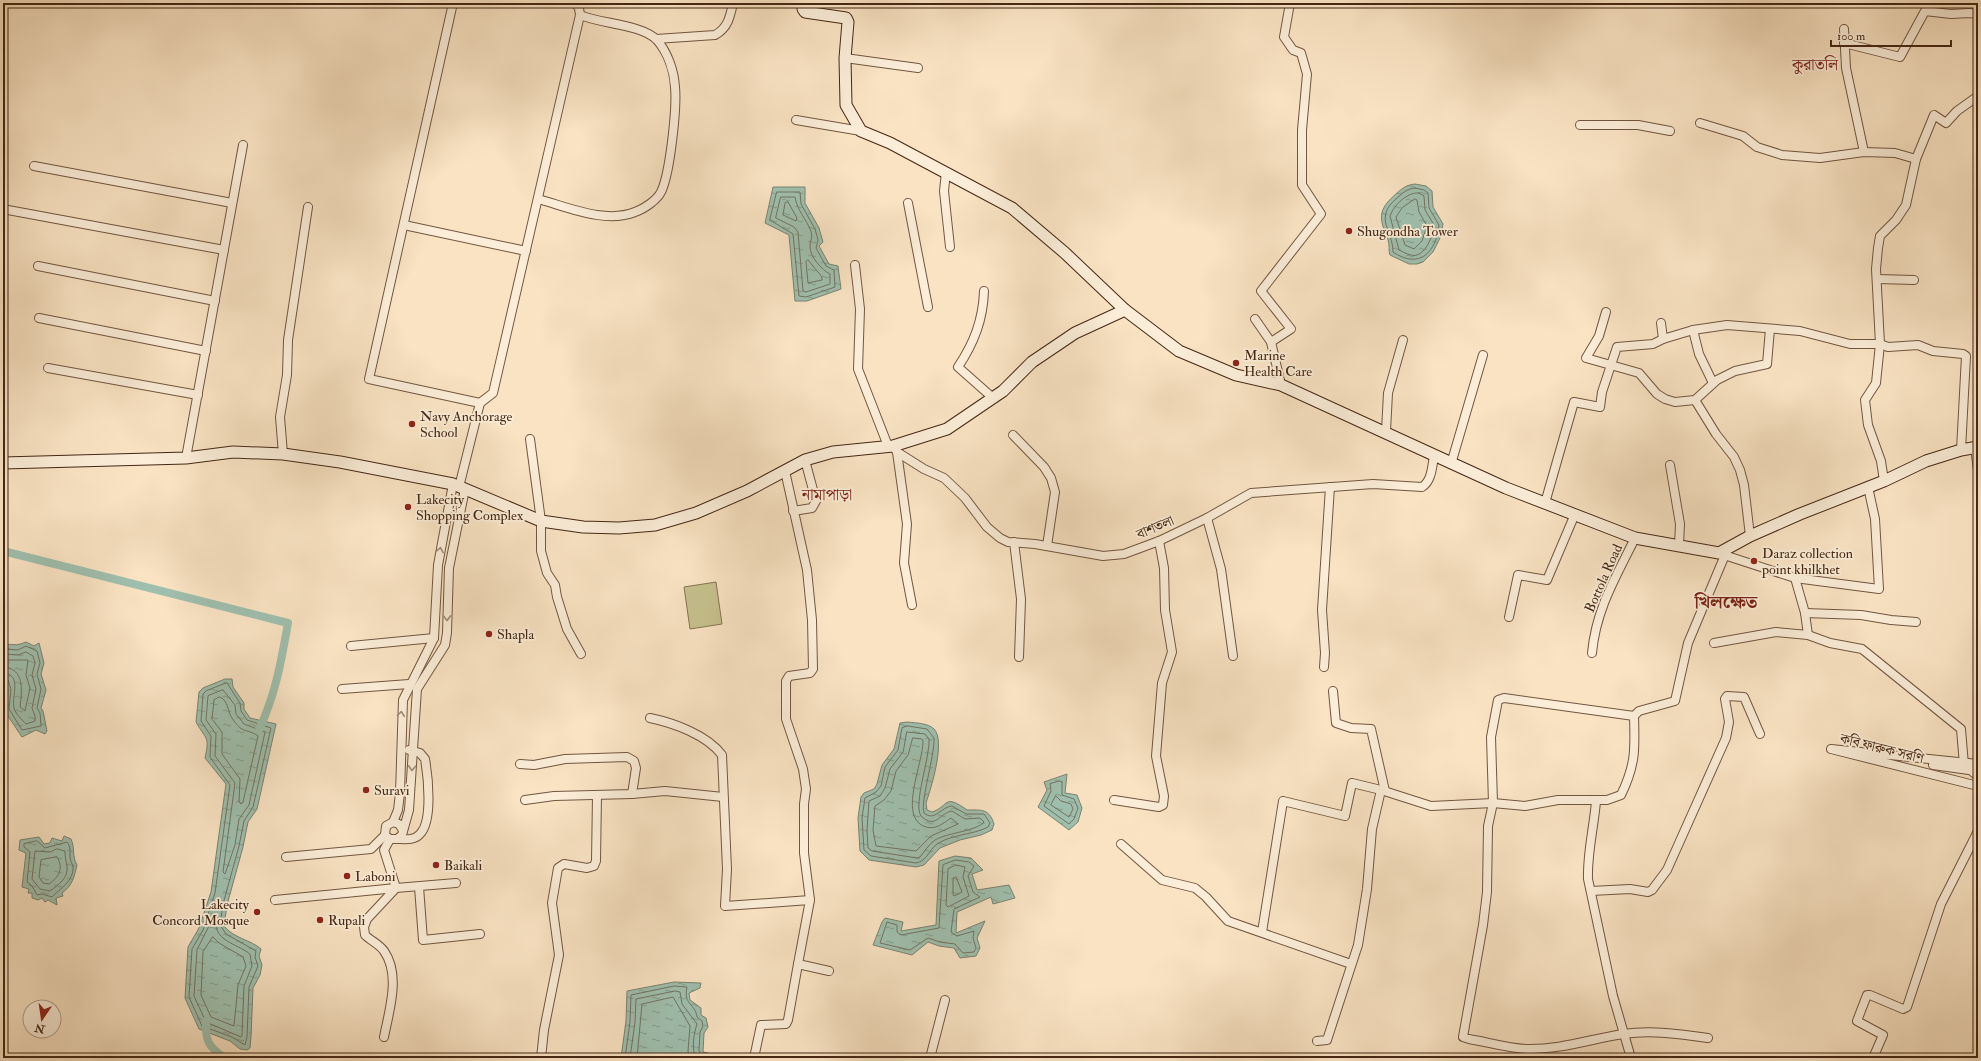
<svg xmlns="http://www.w3.org/2000/svg" width="1981" height="1061" viewBox="0 0 1981 1061" font-family="'IM FELL Double Pica','Noto Serif Bengali',serif">
  <style>
    .grass { fill: #c6c18e; stroke: #867451 }
    .water { fill: url(#water-ripples); stroke: #7b8270 }
    .lines { fill: none; stroke-linecap: round; stroke-linejoin: round }
    .shore { stroke: #727361; stroke-width: 1 }
    .canal { stroke: #9fbfae; stroke-width: 8 }
    .street-casing { stroke: #725640; stroke-width: 10 }
    .secondary-casing { stroke: #452714; stroke-width: 13 }
    .street { stroke: #fbedd8; stroke-width: 8 }
    .secondary { stroke: #fbedd8; stroke-width: 11 }
    .oneway { stroke: #a08a76 }
    .poi-dot { fill: #8f2418; stroke: #fbedd8; stroke-width: 1.5 }
    .labels { text-anchor: middle; stroke-width: 3.5; stroke-linejoin: round; paint-order: stroke }
    .poi-label { font-size: 14px; fill: #452714; stroke: #fbedd8; text-anchor: start }
    .street-label { font-size: 14px; fill: #452714; stroke: #fbedd8 }
    .quarter-label { font-size: 16px; fill: #7a1f14; stroke: #fbedd8 }
    .district-label { font-size: 18px; font-weight: bold; fill: #7a1f14; stroke: #fbedd8 }
  </style>
  <defs>
    <pattern id="water-ripples" width="26" height="14" patternUnits="userSpaceOnUse"><rect width="26" height="14" fill="#9fbfae"/><path d="M2 4q2-2 4 0t4 0M15 11q2-2 4 0t4 0" fill="none" stroke="#839b8c"/></pattern>
  </defs>
  <rect width="100%" height="100%" fill="#f9e3c3"/>
  <filter id="stains"><feTurbulence type="fractalNoise" baseFrequency=".005" numOctaves="4"/><feColorMatrix values="0 0 0 0 .2 0 0 0 0 .09 0 0 0 0 .02 0 0 0 .5 -.17"/></filter>
  <radialGradient id="worn" r=".72"><stop offset=".6" stop-color="#630" stop-opacity="0"/><stop offset="1" stop-color="#630" stop-opacity=".3"/></radialGradient>
  <!-- grass -->
  <polygon class="grass" points="716,582 722,624 690,629 684,587"/>
  <!-- water -->
  <g class="water">
    <path d="M1415,184L1426,186L1432,191L1433,207L1443,224L1440,238L1433,252L1423,262L1417,264H1409L1390,255C1388,250 1390,245 1388,240C1379,218 1377,210 1397,193C1403,188 1406,185 1415,184Z"/>
    <polygon points="773,187 805,187 805,203 819,228 823,242 819,246 829,264 838,266 841,289 807,301 795,301 789,235 765,223"/>
    <path d="M26,642L34,646L39,643L44,663L41,674L46,690L41,708L43,711L47,731L45,734L36,730L22,737L4,710L7,689L3,677V645C13,643 15,647 26,642Z"/>
    <path d="M225,679H232L233,687L244,703V709L250,718L276,724L257,809L248,822L243,847L227,905L224,926C233,938 251,940 261,949L259,956L262,965L260,975L253,988L251,1037L250,1048L247,1050L240,1049L230,1041L199,1029L185,998L188,947L199,928L211,892L226,784L205,758C210,736 206,740 196,722L199,692L203,688Z"/>
    <path d="M907,722C916,723 928,723 934,729C946,741 931,788 926,803L927,810L932,812C950,806 943,793 967,810C981,810 989,808 994,824L992,830L981,835L960,840L940,848L924,865L916,867L869,860L860,851L858,818L861,797L864,793L874,789L877,784L882,765L894,749L900,723Z"/>
    <polygon points="1067,774 1065,793 1077,795 1082,808 1078,822 1069,830 1038,807 1047,790 1044,782"/>
    <path d="M64,836L71,839C75,848 72,857 77,865C74,877 73,885 62,893L63,896L56,898L57,905L48,900L45,902L42,898L38,900L32,898V893H28L29,889L22,887L26,853L19,850L20,840L39,837L44,844L50,843L52,838L62,841Z"/>
    <polygon points="955,856 971,858 983,870 972,874 977,890 1009,885 1015,898 993,904 991,897 957,912 956,933 985,921 977,938 980,948 976,956 960,958 954,948 939,946 928,942 912,955 873,945 882,922 885,918 903,922 901,931 936,925 939,861"/>
    <polygon points="674,982 701,983 700,988 689,993 690,1000 701,1008 701,1015 706,1018 708,1027 704,1033 703,1052 708,1053 707,1058 621,1058 626,1021 627,991"/>
  </g>
  <g class="lines">
    <!-- shore -->
    <g class="shore">
      <path d="M1415,188L1424,190L1428,193L1429,208L1439,225C1436,252 1420,270 1393,252C1393,230 1373,218 1397,198C1403,193 1406,189 1415,188Z"/>
      <polygon points="777,192 800,192 801,204 815,229 818,240 816,248 826,266 834,270 835,287 806,297 799,296 793,234 770,220"/>
      <path d="M1419,193L1424,196L1425,210L1434,225C1433,234 1428,251 1417,255C1412,257 1403,252 1399,250L1390,216C1394,205 1407,192 1419,193Z"/>
      <path d="M781,197H795C797,210 806,219 811,231C813,238 810,240 810,247C810,257 822,270 830,274V284L806,292L803,291L798,232L794,227L776,218Z"/>
      <polygon points="1415,199 1417,200 1419,212 1427,226 1422,241 1414,249 1405,245 1396,217 1402,208"/>
      <polygon points="788,202 797,218 796,221 783,215 785,203"/>
      <polygon points="808,260 822,277 822,280 808,283 806,262"/>
      <polyline points="3,649 18,650 26,646 37,651 40,663 37,674 41,689 37,708 40,713 41,726 22,730 9,709 11,689 8,680 3,678"/>
      <path d="M3,654L18,655L26,652L33,656L35,663L32,675L36,689L32,708L35,716V721L26,724C22,720 15,713 14,708C11,697 23,674 3,673"/>
      <path d="M3,660H28L26,675L30,688L25,711L20,707C22,691 25,668 3,667"/>
      <polygon points="227,683 240,703 241,711 247,720 271,728 253,807 244,821 239,846 223,904 220,925 226,934 256,951 255,957 258,966 249,987 247,1037 245,1045 232,1037 202,1026 189,997 192,949 203,930 215,893 230,785 210,757 211,736 201,721 203,694 206,691"/>
      <polygon points="223,690 235,705 236,714 244,724 265,732 249,805 239,819 235,845 225,874 223,872 235,783 215,756 216,734 206,720 208,696"/>
      <path d="M220,697C229,701 227,711 232,718C243,735 247,728 258,736L243,802L241,804L239,802L240,779L222,754V732L212,719L214,700Z"/>
      <path d="M908,726L927,729L934,738C935,755 920,802 924,813C935,822 941,807 952,806L966,814H984L990,823L988,827C973,835 952,834 937,844C929,850 927,861 916,863L871,856L864,850L862,818L865,798L876,792L881,786L885,767L898,750L902,728Z"/>
      <path d="M907,732L925,734L929,739C930,758 913,804 921,816C936,830 939,813 952,811L965,819L980,818L984,822C977,831 946,833 935,840C929,844 924,852 920,857L917,858L872,851L868,848L867,830L869,801L880,796L885,788L890,769L903,752Z"/>
      <path d="M913,738L922,739L923,741C923,764 899,814 923,826C935,831 942,824 951,818L958,824L931,836L916,851L876,846L873,830L875,806L884,800L891,791L896,771L908,755Z"/>
      <polygon points="1060,781 1062,782 1062,795 1074,799 1078,808 1074,819 1069,824 1044,806 1051,791 1050,784"/>
      <polygon points="1056,796 1061,801 1071,804 1073,809 1069,817 1051,805"/>
      <path d="M37,841L45,848L67,842C71,847 70,851 70,857C70,861 72,863 73,866C74,882 60,888 52,897L42,894L37,895L32,886L27,882L30,852L24,847V844Z"/>
      <path d="M57,849L65,851C65,857 66,861 67,866C69,878 58,885 50,891L40,889L32,879L35,851L50,852Z"/>
      <path d="M57,857C64,868 59,877 49,884L43,883L39,877L41,860Z"/>
      <polygon points="956,860 969,862 974,866 968,876 973,892 980,897 954,909 951,932 957,936 974,931 973,938 976,948 974,952 963,953 955,944 940,942 928,938 910,950 880,943 887,922 897,925 897,932 901,935 939,928 943,865"/>
      <polygon points="956,865 965,867 963,877 969,896 948,907 946,905 948,869"/>
      <polygon points="956,877 962,892 954,896 953,894 953,879"/>
      <path d="M214,917L216,919C213,941 236,943 250,954L252,966L244,986L242,1035L241,1037L206,1022L194,996L197,950Z"/>
      <polygon points="213,937 219,943 243,957 246,966 238,985 234,1026 211,1017 201,995 203,952"/>
      <path d="M625,1058L630,1022L631,995L674,986L687,987C683,1005 695,1003 697,1017L702,1021L703,1026L700,1032L699,1051L704,1058"/>
      <path d="M630,1058L635,1022L636,999L675,991L680,992L682,1004L697,1024C694,1033 691,1049 696,1058"/>
      <polyline points="637,1058 642,1004 673,997 690,1026 688,1051 689,1058"/>
    </g>
    <!-- canal -->
    <g class="canal">
      <path d="M3,551L288,623C281,662 276,693 259,730"/>
      <path d="M206,1021C205,1040 208,1047 225,1058"/>
    </g>
    <defs>
      <g id="street">
        <polyline points="453,3 369,379 480,403 459,487"/>
        <polyline points="1844,29 1846,68 1864,152"/>
        <path d="M656,39L715,35C728,28 730,17 733,3"/>
        <polyline points="1844,43 1900,57 1925,11 1951,14 1969,13 1978,14"/>
        <polyline points="845,58 918,68"/>
        <polyline points="796,120 861,131"/>
        <polyline points="1700,123 1743,136 1757,147 1782,155 1820,158 1864,152 1895,153 1916,159"/>
        <polyline points="1580,125 1638,125 1670,131"/>
        <polyline points="34,166 232,203"/>
        <polyline points="946,172 944,191 950,247"/>
        <path d="M538,199C568,207 605,224 635,212C644,209 657,200 661,192C670,174 677,108 675,87C674,71 668,53 657,40C641,24 601,24 580,15"/>
        <polyline points="908,203 928,307"/>
        <polyline points="8,210 224,250"/>
        <polyline points="404,225 526,251"/>
        <polyline points="855,265 860,309 858,369 888,446"/>
        <polyline points="38,266 215,301"/>
        <polyline points="1877,279 1914,280"/>
        <path d="M984,291C983,320 974,343 958,367L993,398"/>
        <polyline points="1606,312 1599,336 1586,358 1639,373 1657,394 1665,399 1675,402 1695,400"/>
        <polyline points="39,318 206,351"/>
        <polyline points="1255,319 1271,342"/>
        <polyline points="1661,323 1663,339 1693,330 1699,354 1713,383"/>
        <polyline points="1693,330 1727,325 1800,331 1850,344 1880,344 1888,347 1918,345 1933,351 1963,354 1966,356 1961,450"/>
        <polyline points="48,368 198,395"/>
        <polyline points="1281,385 1271,342 1291,329 1261,291 1321,214 1302,185 1302,130 1307,74 1301,53 1293,50 1284,37 1290,3"/>
        <polyline points="480,403 493,393 580,15 579,8 575,3"/>
        <polyline points="1386,431 1388,393 1403,340"/>
        <polyline points="1013,435 1044,467 1051,478 1055,492 1047,546"/>
        <polyline points="530,439 541,521 541,551 547,573 555,585 557,597 567,629 581,654"/>
        <path d="M893,446L897,452L924,469L944,478L965,498L987,527L1000,538L1008,542L1035,544L1103,556L1124,554L1159,541L1207,518L1251,493L1373,484L1422,487C1432,481 1432,466 1434,456"/>
        <polyline points="1975,447 1978,471"/>
        <polyline points="897,452 907,524 904,563 912,605"/>
        <polyline points="283,454 280,417 287,375 288,340 308,207"/>
        <polyline points="186,458 243,145"/>
        <polyline points="1451,464 1483,355"/>
        <polyline points="1670,465 1680,524 1679,545"/>
        <polyline points="785,471 807,570 812,620 813,669 810,673 789,676 786,681 786,719 803,769 806,789 804,804 804,853 810,900 798,964 829,971"/>
        <polyline points="1884,481 1881,461 1868,425 1865,400 1876,383 1880,344 1876,269 1878,248 1880,236 1896,220 1906,205 1916,159 1934,115 1946,123 1957,111 1978,96"/>
        <polyline points="1545,503 1574,402 1600,407 1602,392 1617,347 1653,344 1663,339"/>
        <polyline points="793,511 812,508 816,501 805,460"/>
        <polyline points="1207,518 1221,569 1233,656"/>
        <polyline points="1750,536 1744,485 1740,470 1734,457 1716,434 1695,400 1717,380 1735,371 1767,364 1770,329"/>
        <polyline points="1014,542 1021,599 1019,657"/>
        <polyline points="1721,554 1795,578 1879,589 1875,519 1868,487"/>
        <polyline points="1795,578 1805,613 1808,635"/>
        <polyline points="1805,613 1861,615 1891,620 1916,622"/>
        <polyline points="1509,617 1518,575 1547,580 1575,514"/>
        <polyline points="1714,643 1776,632 1808,635 1830,643 1862,649 1961,729 1964,765 1978,776"/>
        <polyline points="351,646 434,638"/>
        <path d="M1592,653C1596,609 1616,577 1635,538"/>
        <polyline points="1324,667 1325,653 1322,610 1330,487"/>
        <polyline points="342,689 409,684"/>
        <polyline points="1333,691 1336,723 1351,728 1371,729 1385,791"/>
        <path d="M1634,716L1504,698L1498,700L1491,737L1493,803L1488,826L1487,892L1483,925L1463,1037L1469,1039C1487,1042 1507,1048 1526,1049C1559,1050 1591,1039 1623,1034C1651,1030 1680,1034 1708,1038"/>
        <path d="M650,718C674,723 707,735 722,755L727,869L725,906L810,900"/>
        <polyline points="520,764 534,765 565,759 627,757 634,761 636,768 632,794"/>
        <polyline points="1978,764 1831,749 1978,786"/>
        <polyline points="1933,765 1969,770"/>
        <polyline points="525,800 554,796 632,794 665,791 723,797"/>
        <polyline points="1114,800 1159,807 1163,805 1164,796 1156,756 1162,683 1172,652 1165,610 1164,568 1159,541"/>
        <path d="M1596,801C1594,827 1587,853 1588,879L1613,996L1631,1058"/>
        <polyline points="393,822 398,810 400,793 403,700 434,638 438,565 453,484"/>
        <polyline points="402,829 399,824 393,822 386,826 385,835 390,839 397,839 402,835 409,810 417,689 445,645 447,633 449,568 465,489"/>
        <polyline points="390,839 384,850 396,888 456,883"/>
        <path d="M397,839C404,839 414,841 420,834C433,821 428,776 425,759L420,753L409,750"/>
        <polyline points="1121,844 1162,880 1195,888 1206,897 1228,921 1351,964"/>
        <polyline points="286,857 371,849 385,835"/>
        <polyline points="419,887 423,940 480,934"/>
        <polyline points="1591,891 1630,889 1648,892 1652,890 1667,870 1726,738 1729,722 1725,699 1727,696 1744,697 1760,734"/>
        <polyline points="275,900 396,888"/>
        <path d="M1262,932L1283,801L1345,816L1352,783L1381,790L1431,806L1493,803L1525,806L1558,800H1607L1621,795C1636,764 1635,749 1634,716L1639,711L1675,701L1688,643L1725,555"/>
        <path d="M384,1037C389,1011 401,975 384,951C379,944 371,941 365,935L364,927L367,919L396,888"/>
        <polyline points="1317,1041 1327,1040 1358,945 1367,889 1372,829 1381,790"/>
        <polyline points="541,1058 544,1030 559,955 552,903 558,868 564,864 587,868 594,866 596,861 597,795"/>
        <polyline points="754,1058 761,1025 786,1024 788,1020 798,964"/>
        <polyline points="930,1058 945,1000"/>
        <polyline points="1873,1058 1883,1035 1857,1021 1867,995 1870,995 1903,1009 1907,1007 1941,904 1978,831"/>
      </g>
      <g id="secondary">
        <polyline points="804,3 803,9 805,12 846,18 848,22 845,58 846,105 861,131 890,143 1012,208 1065,253 1125,310"/>
        <polyline points="3,463 186,458 233,452 283,454 340,462 453,484 541,521 583,527 619,528 655,525 696,513 747,491 805,460 833,452 893,446 947,429 1003,391 1032,362 1075,333 1125,310 1179,351 1236,375 1281,385 1506,488 1635,538 1719,553 1750,536 1800,514 1884,481 1926,461 1961,450 1978,447"/>
      </g>
    </defs>
    <!-- street casing -->
    <use href="#street" class="street-casing"/>
    <!-- secondary casing -->
    <use href="#secondary" class="secondary-casing"/>
    <!-- street -->
    <use href="#street" class="street"/>
    <!-- secondary -->
    <use href="#secondary" class="secondary"/>
  </g>
  <!-- one-way arrows -->
  <defs><path id="oneway-chevron" d="M-2-3.5L2.5 0L-2 3.5" fill="none" stroke-width="1.6" stroke-linecap="round" stroke-linejoin="round"/></defs>
  <g class="oneway">
    <use href="#oneway-chevron" transform="translate(440 550) rotate(-80)"/>
    <use href="#oneway-chevron" transform="translate(447 618) rotate(89)"/>
    <use href="#oneway-chevron" transform="translate(401 714) rotate(-85)"/>
    <use href="#oneway-chevron" transform="translate(412 768) rotate(93)"/>
  </g>
  <!-- markers -->
  <g class="poi-dot">
    <circle cx="1349" cy="231" r="4"/>
    <circle cx="1236" cy="363" r="4"/>
    <circle cx="412" cy="424" r="4"/>
    <circle cx="408" cy="507" r="4"/>
    <circle cx="1754" cy="561" r="4"/>
    <circle cx="489" cy="634" r="4"/>
    <circle cx="366" cy="790" r="4"/>
    <circle cx="436" cy="865" r="4"/>
    <circle cx="347" cy="876" r="4"/>
    <circle cx="257" cy="912" r="4"/>
    <circle cx="320" cy="920" r="4"/>
  </g>
  <g class="labels">
    <!-- poi labels -->
    <g class="poi-label">
      <text x="1357" y="236">Shugondha Tower</text>
      <text x="1244" y="360">Marine<tspan x="1244" dy="16">Health Care</tspan></text>
      <text x="420" y="421">Navy Anchorage<tspan x="420" dy="16">School</tspan></text>
      <text x="416" y="504">Lakecity<tspan x="416" dy="16">Shopping Complex</tspan></text>
      <text x="1762" y="558">Daraz collection<tspan x="1762" dy="16">point khilkhet</tspan></text>
      <text x="497" y="639">Shapla</text>
      <text x="374" y="795">Suravi</text>
      <text x="444" y="870">Baikali</text>
      <text x="355" y="881">Laboni</text>
      <text x="249" y="909" text-anchor="end">Lakecity<tspan x="249" dy="16">Concord Mosque</tspan></text>
      <text x="328" y="925">Rupali</text>
    </g>
    <!-- street labels -->
    <g class="street-label">
      <text transform="translate(1155 527) rotate(-23)" y="5">বাশতলা</text>
      <text transform="translate(1603 578) rotate(-66)" y="5">Bottola Road</text>
      <text transform="translate(1882 748) rotate(14)" y="5">কবি ফারুক সরণি</text>
    </g>
    <!-- quarter labels -->
    <g class="quarter-label">
      <text x="1815" y="70">কুরাতলি</text>
      <text x="827" y="500">নামাপাড়া</text>
    </g>
    <!-- district labels -->
    <g class="district-label">
      <text x="1726" y="608">খিলক্ষেত</text>
    </g>
  </g>
  <!-- margin -->
  <rect width="1981" height="1061" fill="none" stroke="#f9e3c3" stroke-width="16"/>
  <rect x="4" y="4" width="1973" height="1053" fill="none" stroke="#452714" stroke-width="2"/>
  <rect x="8" y="8" width="1965" height="1045" fill="none" stroke="#452714"/>
  <!-- north arrow -->
  <g transform="translate(42 1019) rotate(193)"><circle r="19" fill="#fbedd8" stroke="#b29e8a"/>
  <path d="M0-3L7 15L0 10L-7 15Z" fill="#8f2418"/>
  <text y="-6" font-size="11" font-weight="bold" text-anchor="middle" fill="#452714">N</text>
  </g>
  <!-- scale -->
  <path d="M1831 40v6h120v-6" fill="none" stroke="#452714" stroke-width="2"/>
  <text x="1837" y="40" font-size="12" fill="#452714" stroke="#fbedd8" stroke-width="3" paint-order="stroke">100 m</text>
  <rect width="100%" height="100%" filter="url(#stains)"/>
  <rect width="100%" height="100%" fill="url(#worn)"/>
</svg>
